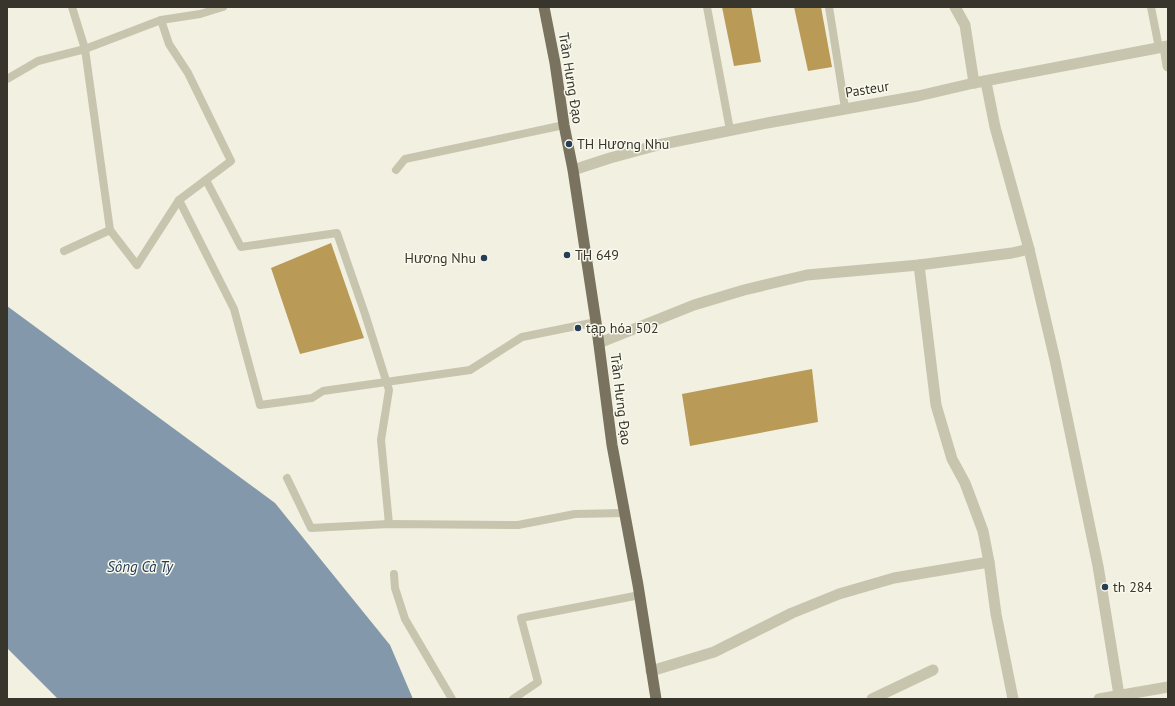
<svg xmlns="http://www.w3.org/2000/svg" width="1175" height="706" viewBox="0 0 1175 706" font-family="'PT Sans',sans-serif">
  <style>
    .water { fill: #8398ab }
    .building { fill: #b99a57 }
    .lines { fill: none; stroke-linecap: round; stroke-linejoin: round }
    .service { stroke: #c8c5ae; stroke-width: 8 }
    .minor { stroke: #c8c5ae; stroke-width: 11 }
    .primary { stroke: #78725f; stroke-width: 11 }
    .poi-dot { fill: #253d55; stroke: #f9f9ed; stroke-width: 1.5 }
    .labels { text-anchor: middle; stroke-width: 3; stroke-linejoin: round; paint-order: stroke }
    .street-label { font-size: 14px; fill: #38352c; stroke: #f9f9ed }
    .poi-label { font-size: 14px; fill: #38352c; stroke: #f9f9ed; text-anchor: start }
    .water-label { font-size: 15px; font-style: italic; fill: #253d55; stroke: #f9f9ed }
  </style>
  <rect width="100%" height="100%" fill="#f1f0e1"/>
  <!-- water -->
  <polygon class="water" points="7,306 275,503 390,645 413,699 58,699 7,648"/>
  <!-- building -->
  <g class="building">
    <polygon points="722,7 751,7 761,62 734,66"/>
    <polygon points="794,7 821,7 832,67 808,71"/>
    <polygon points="331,243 364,338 300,354 271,268"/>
    <polygon points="812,369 818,422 690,446 682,394"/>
  </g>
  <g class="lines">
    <!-- service -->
    <g class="service">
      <polyline points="72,7 85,49 110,230"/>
      <polyline points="707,7 730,130"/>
      <polyline points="829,7 845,108"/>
      <polyline points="1151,7 1159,48"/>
      <polyline points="7,79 38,61 85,49 161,20 200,14 223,7"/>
      <polyline points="396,170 405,159 564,125"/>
      <polyline points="206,180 241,247 337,233 365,314 389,390 381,440 389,524"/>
      <polyline points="179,200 234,309 260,405 312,398 323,391 470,370 522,337 596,322"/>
      <polyline points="64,251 110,230 137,265 179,200 231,161 188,73 169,44 161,20"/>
      <polyline points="287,478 311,528 389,524 518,525 575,514 624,513"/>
      <polyline points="394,574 395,588 405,619 452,699"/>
      <polyline points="513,699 538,682 521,618 640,595"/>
    </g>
    <!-- minor -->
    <g class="minor">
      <polyline points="955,7 965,25 974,83"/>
      <polyline points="1165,47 1168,66"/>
      <polyline points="986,82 995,127 1029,249 1055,360 1098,566 1119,695"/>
      <polyline points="573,170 610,158 658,145 767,123 918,96 974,83 1168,46"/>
      <polyline points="919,265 936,405 952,459 965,483 983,531 989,562 996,614 1013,699"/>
      <polyline points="599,343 694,305 744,290 807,275 919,265 1012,253 1029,249"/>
      <polyline points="651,671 714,652 792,613 839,594 894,578 989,562"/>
      <polyline points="872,699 933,670"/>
      <polyline points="1099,699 1168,687"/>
    </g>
    <!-- primary -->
    <polyline class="primary" points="544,7 555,63 564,125 573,170 596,322 612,445 638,585 656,699"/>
  </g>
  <!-- markers -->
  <g class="poi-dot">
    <circle cx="569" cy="144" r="4"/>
    <circle cx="567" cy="255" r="4"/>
    <circle cx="484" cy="258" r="4"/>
    <circle cx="578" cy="328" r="4"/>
    <circle cx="1105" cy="587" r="4"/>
  </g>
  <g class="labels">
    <!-- street labels -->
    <g class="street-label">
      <text transform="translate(571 78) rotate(81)" y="5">Trần Hưng Đạo</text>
      <text transform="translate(867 89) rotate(-9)" y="5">Pasteur</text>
      <text transform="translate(621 399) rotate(83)" y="5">Trần Hưng Đạo</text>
    </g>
    <!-- poi labels -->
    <g class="poi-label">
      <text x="577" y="149">TH Hương Nhu</text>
      <text x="575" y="260">TH 649</text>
      <text x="476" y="263" text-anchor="end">Hương Nhu</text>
      <text x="586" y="333">tạp hóa 502</text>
      <text x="1113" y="592">th 284</text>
    </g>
    <!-- water labels -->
    <g class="water-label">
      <text x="140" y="572">Sông Cà Ty</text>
    </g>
  </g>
  <!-- border -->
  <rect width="1175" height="706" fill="none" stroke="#38352c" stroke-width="16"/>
</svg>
